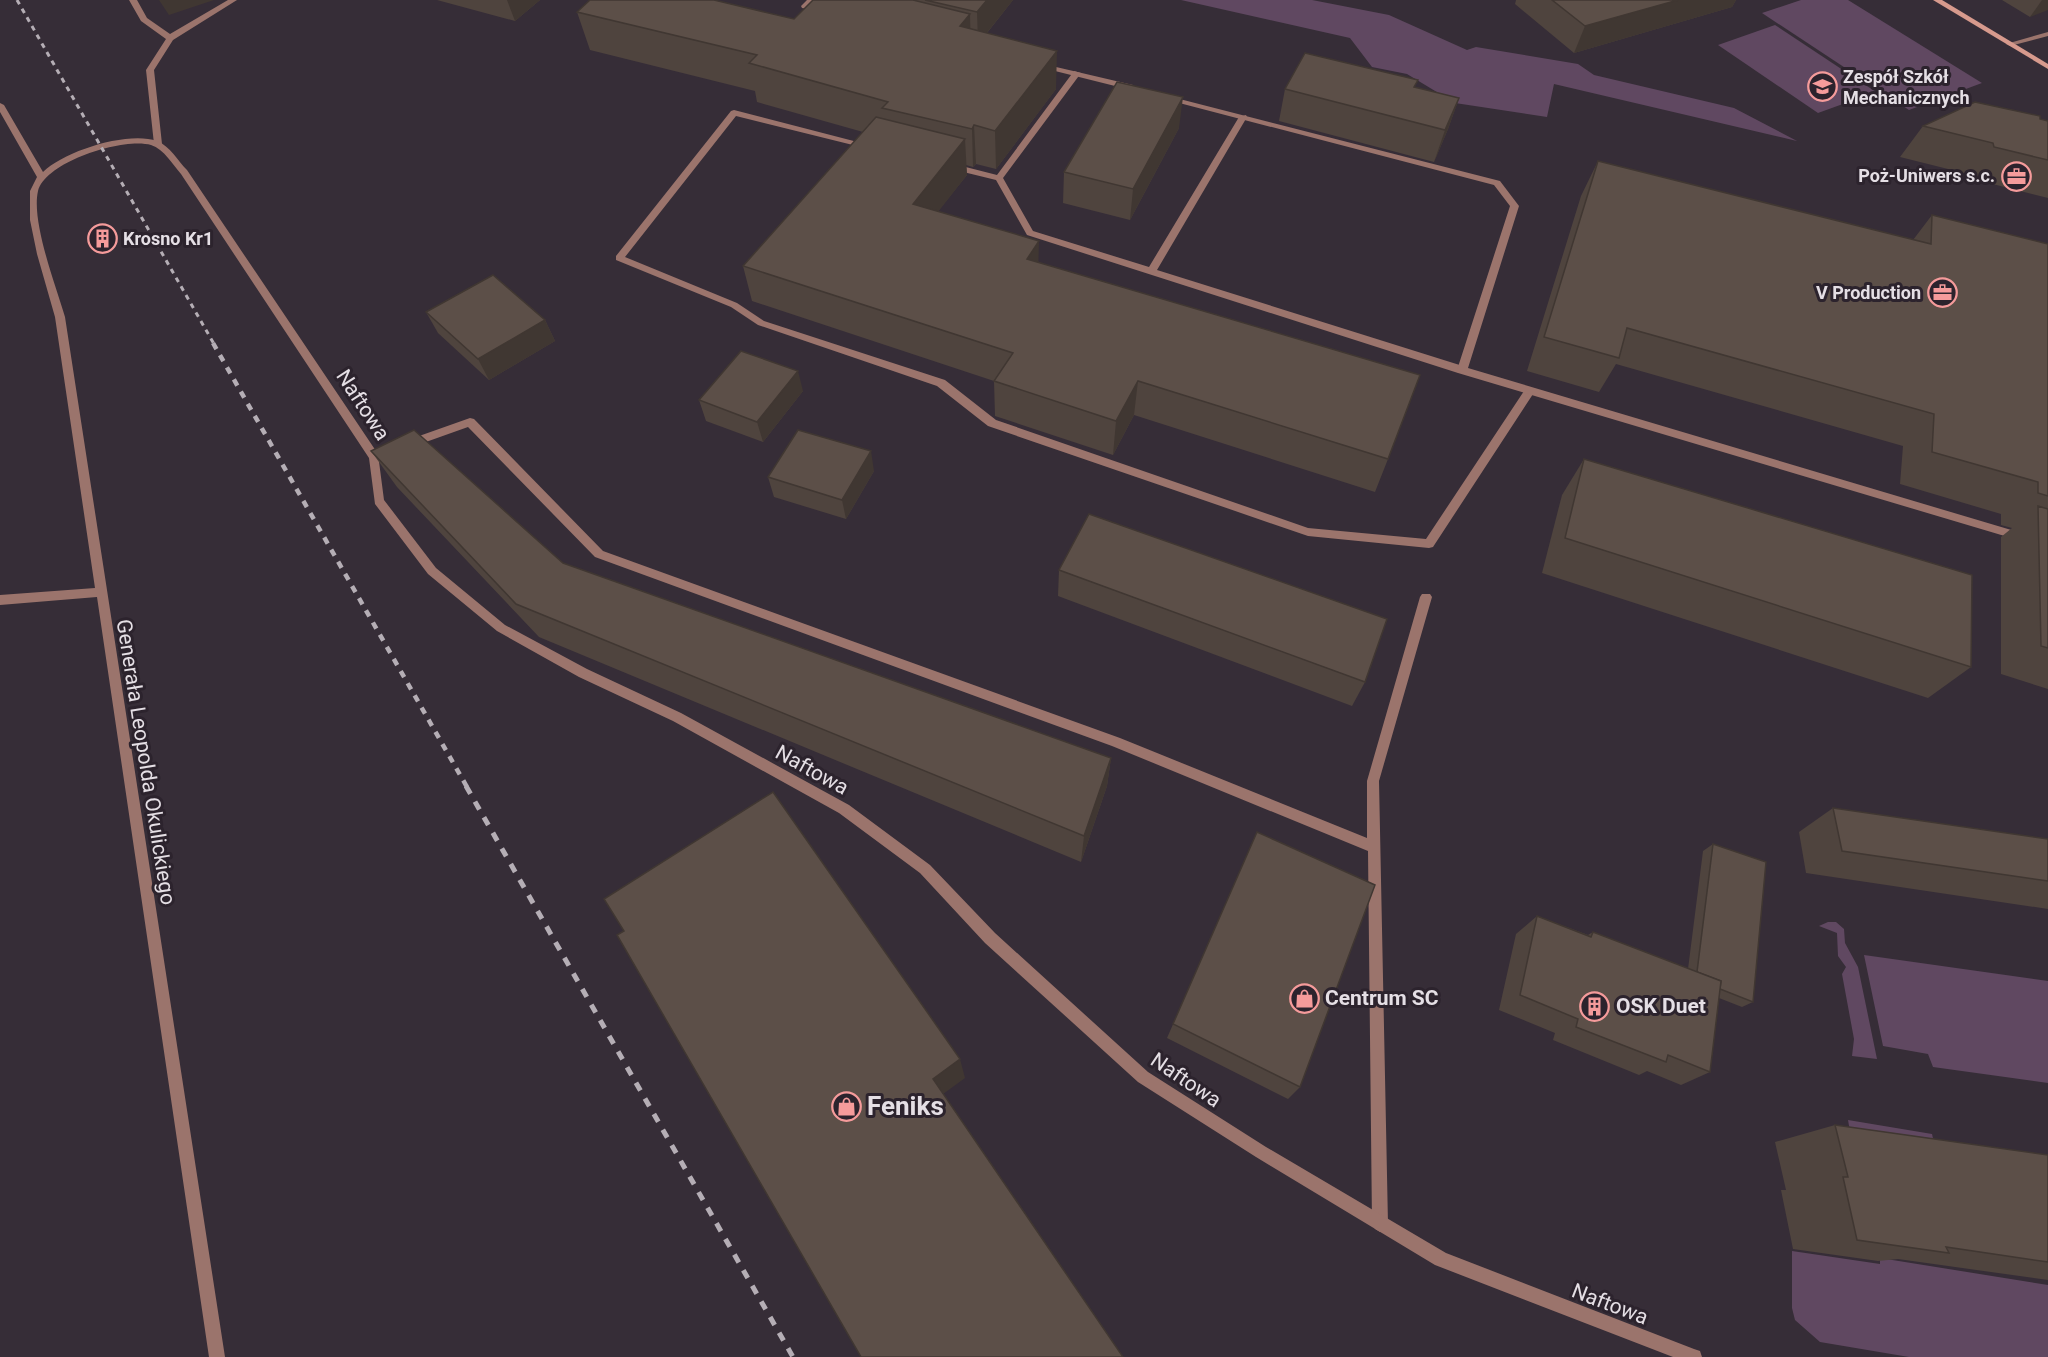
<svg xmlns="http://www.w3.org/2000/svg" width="2048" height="1357" viewBox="0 0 2048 1357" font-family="Roboto,sans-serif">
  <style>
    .green { fill: #604861 }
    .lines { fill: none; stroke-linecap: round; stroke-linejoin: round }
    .lane { fill: #9b746c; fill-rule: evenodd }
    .street { fill: #9b746c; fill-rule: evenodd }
    .secondary { fill: #d79a8d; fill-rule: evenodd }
    .rail-far2 { stroke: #b5aeb5; stroke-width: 3; stroke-dasharray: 5 5; stroke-linecap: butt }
    .rail-far1 { stroke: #b5aeb5; stroke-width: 4.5; stroke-dasharray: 7 7; stroke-linecap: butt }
    .rail { stroke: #b5aeb5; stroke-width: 5; stroke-dasharray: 9 9; stroke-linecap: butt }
    .wall { fill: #4f443e }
    .shaded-wall { fill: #403732 }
    .building { fill: #5c4f48; stroke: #403732; stroke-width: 1.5 }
    .labels { text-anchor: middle; stroke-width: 6; stroke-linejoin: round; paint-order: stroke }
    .far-poi-label { font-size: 18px; font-weight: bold; fill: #e5dfe5; stroke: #2c232d; text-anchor: start }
    .street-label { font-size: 21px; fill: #e5dfe5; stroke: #2c232d }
    .poi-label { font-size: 21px; font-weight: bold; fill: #e5dfe5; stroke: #2c232d; text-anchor: start }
    .near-poi-label { font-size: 26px; font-weight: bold; fill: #e5dfe5; stroke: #2c232d; text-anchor: start }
  </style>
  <rect width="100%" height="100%" fill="#362d37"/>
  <!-- green -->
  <g class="green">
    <polygon points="1181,0 1312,0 1389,15 1467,50 1476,47 1578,64 1594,75 1734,108 1797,141 1554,84 1547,117 1455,103 1407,74 1372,67 1350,38"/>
    <polygon points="1801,0 1848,0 1982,83 1909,110 1762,13"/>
    <polygon points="1775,25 1876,92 1818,113 1718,45"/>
    <polygon points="1828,922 1836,922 1844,929 1845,943 1858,967 1877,1059 1852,1056 1854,1039 1842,974 1846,967 1838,956 1837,933 1819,926"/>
    <polygon points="1864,955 2048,981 2048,1083 1933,1067 1928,1054 1883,1046"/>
    <polygon points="1848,1120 1932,1134 1938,1160 1853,1149"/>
    <polygon points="1792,1251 1880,1264 1880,1258 2048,1285 2048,1357 1909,1357 1820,1342 1795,1320 1792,1308"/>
  </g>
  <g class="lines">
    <!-- lane -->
    <g class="lane">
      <polygon points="129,0 137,0 147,18 170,34 228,0 237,0 173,40 154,70 162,144 158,147 154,144 146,70 166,39 141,21"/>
      <polygon points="2048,32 2048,36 2010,46 2006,44"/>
      <polygon points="1074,71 1081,73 1003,178 1033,231 1149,267 1239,117 1246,115 1247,117 1157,270 1466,367 1466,373 1458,373 1027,235 996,180 947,168 947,164 950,163 997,175"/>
      <polygon points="734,110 873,146 869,149 736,116 625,257 737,303 764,321 945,380 996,420 1308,528 1426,539 1526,388 1530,387 1535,391 1433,547 1429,548 1308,536 988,426 937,386 758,325 731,307 616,260 616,256 731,111"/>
      <polygon points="470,418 474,419 603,551 1120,738 1367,838 1367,781 1420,597 1422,594 1430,594 1432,597 1379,781 1388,1224 1385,1229 1380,1232 1375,1229 1372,1224 1368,851 1112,746 595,557 468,427 409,448 404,444 405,441"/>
    </g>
    <!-- street -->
    <g class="street">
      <polygon points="807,0 815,0 810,5 826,10 822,12 802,8 801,6"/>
      <polygon points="1039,63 1133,85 1134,87 1127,89 1039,67"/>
      <polygon points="1164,95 1500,181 1519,206 1468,368 2048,541 2048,549 1458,373 1457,370 1510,206 1494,185 1164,99"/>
      <path d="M0,103L4,105L43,172C65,151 127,131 157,141C170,146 178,161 187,170L378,454L384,500L436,568L505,625L587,669L681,713L849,805L930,865L995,933L1148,1072L1266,1147L1446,1253L1694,1349L1700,1351L1702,1357H1673L1435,1265L1256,1157L1138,1082L985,943L920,873L839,813L673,721L579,677L497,631L428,574L375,504L369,458L181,174C173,165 164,149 151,145C124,137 46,161 38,191C31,222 56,286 65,317L225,1357H209L97,597L0,605V595L95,588L55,317L37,254L30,220V191L37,177L0,112Z"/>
    </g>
    <!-- secondary -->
    <polygon class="secondary" points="1933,0 1942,0 2048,64 2048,69"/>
    <!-- rail-far2 -->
    <polyline class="rail-far2" points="17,0 214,344"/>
    <!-- rail-far1 -->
    <polyline class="rail-far1" points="213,343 467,787"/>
    <!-- rail -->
    <polyline class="rail" points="466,786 793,1357"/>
  </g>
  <!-- wall -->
  <g class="wall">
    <polygon points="437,0 540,0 515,21"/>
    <polygon points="813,0 1013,0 987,33 1056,89 996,169 976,164 973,167 966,165 967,175 938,211 1039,262 1388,459 1375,492 1134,415 1113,455 995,416 994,381 752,301 743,266 863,132 757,102 755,91 590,50 577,12 794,19"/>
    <polygon points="1516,0 1736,0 1732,7 1574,53 1515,4"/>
    <polygon points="2002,0 2048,0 2030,17"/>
    <polygon points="1415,87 1459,98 1448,129 1434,162 1279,121 1285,89"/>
    <polygon points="2040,119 2048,121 2048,198 1969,178 1968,174 1900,157 1923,126"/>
    <polygon points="1179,128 1130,220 1063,203 1064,172"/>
    <polygon points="1598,161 1913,240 1932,215 2048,244 2048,689 2001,674 2001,537 2012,528 2001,525 2001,514 1900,484 1903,446 1616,364 1599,392 1527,371 1581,196"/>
    <polygon points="426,312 545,320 555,341 489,380 438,333"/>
    <polygon points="803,391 763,442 706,421 699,400"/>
    <polygon points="371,451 563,563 1111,758 1107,786 1081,862 539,637 397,487"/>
    <polygon points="1584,459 1971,667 1928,698 1542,573 1562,495"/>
    <polygon points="874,471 846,519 774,497 768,477"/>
    <polygon points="1059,570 1365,682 1352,706 1058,596"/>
    <polygon points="1833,808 2048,839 2048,909 1806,873 1799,832"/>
    <polygon points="1257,832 1300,1087 1288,1099 1167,1038"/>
    <polygon points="1713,844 1753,1002 1742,1007 1719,998 1710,1072 1681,1085 1647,1071 1639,1075 1553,1040 1555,1033 1499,1010 1516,934 1537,916 1588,935 1593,932 1688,969 1703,851"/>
    <polygon points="1835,1125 2048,1155 2048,1280 1898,1259 1878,1261 1793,1249 1781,1190 1786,1190 1775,1142"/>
  </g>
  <!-- shaded-wall -->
  <g class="shaded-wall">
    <polygon points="159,0 214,0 169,15"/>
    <polygon points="507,0 540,0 515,21"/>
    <polygon points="987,0 1013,0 978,44 977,12"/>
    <polygon points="1678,0 1736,0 1732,7 1574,53 1585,26"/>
    <polygon points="2042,0 2048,0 2048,10 2030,17"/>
    <polygon points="970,14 971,52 960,26"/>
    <polygon points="1057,51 1056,89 996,169 995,131"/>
    <polygon points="1183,97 1179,128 1130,220 1133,189"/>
    <polygon points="1459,98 1448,129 1434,162 1445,130"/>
    <polygon points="974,125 976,164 973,167 972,129"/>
    <polygon points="965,139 967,175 916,240 913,204"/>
    <polygon points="1039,241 1038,277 1027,259"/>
    <polygon points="545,320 555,341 489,380 478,359"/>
    <polygon points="798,371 803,391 763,442 757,422"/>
    <polygon points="1138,381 1134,415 1113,455 1116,421"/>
    <polygon points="871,451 874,471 846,519 842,500"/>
    <polygon points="1111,758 1107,786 1081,862 1084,836"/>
    <polygon points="960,1059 965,1078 939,1097 933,1079"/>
  </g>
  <!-- building -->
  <g class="building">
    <polygon points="590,0 714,0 794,19 813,0 913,0 970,14 960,26 1057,51 995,131 974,125 972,129 882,108 888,102 749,63 757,55 577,12"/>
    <polygon points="925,0 987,0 977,12"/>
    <polygon points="1552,0 1678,0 1585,26"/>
    <polygon points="1305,53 1418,80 1414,87 1459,98 1445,130 1285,89"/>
    <polygon points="1117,82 1183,97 1133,189 1064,172"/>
    <polygon points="1975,102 2040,116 2040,119 2048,121 2048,160 1994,147 1993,143 1923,126"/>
    <polygon points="876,117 965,139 913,204 1039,241 1027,259 1420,375 1388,459 1138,381 1116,421 994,381 1013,353 743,266"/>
    <polygon points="1598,161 1931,244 1932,215 2048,244 2048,496 2038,493 2038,482 1932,452 1934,414 1627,328 1619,358 1544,337"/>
    <polygon points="493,275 545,320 478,359 426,312"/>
    <polygon points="741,351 798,371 757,422 699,400"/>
    <polygon points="414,430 563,563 1111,758 1084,836 516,604 371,451"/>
    <polygon points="798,430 871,451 842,500 768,477"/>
    <polygon points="1584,459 1972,575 1971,667 1565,538"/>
    <polygon points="2038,506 2048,509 2048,648 2041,646"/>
    <polygon points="1089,514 1387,619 1365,682 1059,570"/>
    <polygon points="773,792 960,1059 933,1079 1123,1357 861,1357 617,935 624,931 604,899"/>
    <polygon points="1833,808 2048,839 2048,881 1842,851"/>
    <polygon points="1257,832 1375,885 1300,1087 1173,1024"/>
    <polygon points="1713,844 1766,862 1753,1002 1720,989 1721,981 1697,972"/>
    <polygon points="1537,916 1591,937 1593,932 1721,981 1710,1072 1668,1055 1666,1062 1576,1027 1578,1019 1520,995"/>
    <polygon points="1835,1125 2048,1155 2048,1262 1946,1247 1949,1253 1857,1240 1843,1177 1848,1177"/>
  </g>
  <!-- icons -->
  <defs>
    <symbol id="school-ring" viewBox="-11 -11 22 22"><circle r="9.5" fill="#2c232d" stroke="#f59b9b" stroke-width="1.5"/><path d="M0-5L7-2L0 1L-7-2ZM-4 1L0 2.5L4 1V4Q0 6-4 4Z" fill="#f59b9b"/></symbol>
    <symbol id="office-ring" viewBox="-11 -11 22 22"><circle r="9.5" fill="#2c232d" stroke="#f59b9b" stroke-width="1.5"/><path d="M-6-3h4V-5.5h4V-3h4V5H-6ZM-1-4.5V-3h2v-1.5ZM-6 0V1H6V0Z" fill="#f59b9b"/></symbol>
    <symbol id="building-ring" viewBox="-11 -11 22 22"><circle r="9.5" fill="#2c232d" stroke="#f59b9b" stroke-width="1.5"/><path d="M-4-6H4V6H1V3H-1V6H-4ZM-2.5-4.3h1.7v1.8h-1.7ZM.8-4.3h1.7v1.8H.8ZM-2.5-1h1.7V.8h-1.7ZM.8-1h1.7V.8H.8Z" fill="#f59b9b"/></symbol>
    <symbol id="shop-ring" viewBox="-11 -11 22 22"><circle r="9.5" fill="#2c232d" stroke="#f59b9b" stroke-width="1.5"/><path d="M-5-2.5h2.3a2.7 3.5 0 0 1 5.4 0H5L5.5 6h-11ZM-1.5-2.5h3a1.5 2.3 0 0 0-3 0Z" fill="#f59b9b"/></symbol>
  </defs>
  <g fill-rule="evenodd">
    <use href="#school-ring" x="1806" y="70" width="33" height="33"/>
    <use href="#office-ring" x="2000" y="160" width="33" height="33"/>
    <use href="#building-ring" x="86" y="222" width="33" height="33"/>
    <use href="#office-ring" x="1926" y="276" width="33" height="33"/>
    <use href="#shop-ring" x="1288" y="982" width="33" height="33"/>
    <use href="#building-ring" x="1578" y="990" width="33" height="33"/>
    <use href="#shop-ring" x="830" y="1090" width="33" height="33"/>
  </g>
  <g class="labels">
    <!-- far-poi labels -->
    <g class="far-poi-label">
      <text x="1843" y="83">Zespół Szkół<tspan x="1843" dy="21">Mechanicznych</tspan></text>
      <text x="1995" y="182" text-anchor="end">Poż-Uniwers s.c.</text>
      <text x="123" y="245">Krosno Kr1</text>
      <text x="1921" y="299" text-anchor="end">V Production</text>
    </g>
    <!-- street labels -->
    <g class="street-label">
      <text transform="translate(363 405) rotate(57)" y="7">Naftowa</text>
      <text transform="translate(146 762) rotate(81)" y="7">Generała Leopolda Okulickiego</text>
      <text transform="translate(812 770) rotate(29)" y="7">Naftowa</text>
      <text transform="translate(1186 1080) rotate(34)" y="7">Naftowa</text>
      <text transform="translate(1610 1304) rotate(21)" y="7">Naftowa</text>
    </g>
    <!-- poi labels -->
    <g class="poi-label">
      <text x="1325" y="1005">Centrum SC</text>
      <text x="1616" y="1013">OSK Duet</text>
    </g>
    <!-- near-poi labels -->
    <g class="near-poi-label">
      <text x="867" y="1115">Feniks</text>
    </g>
  </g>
</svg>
